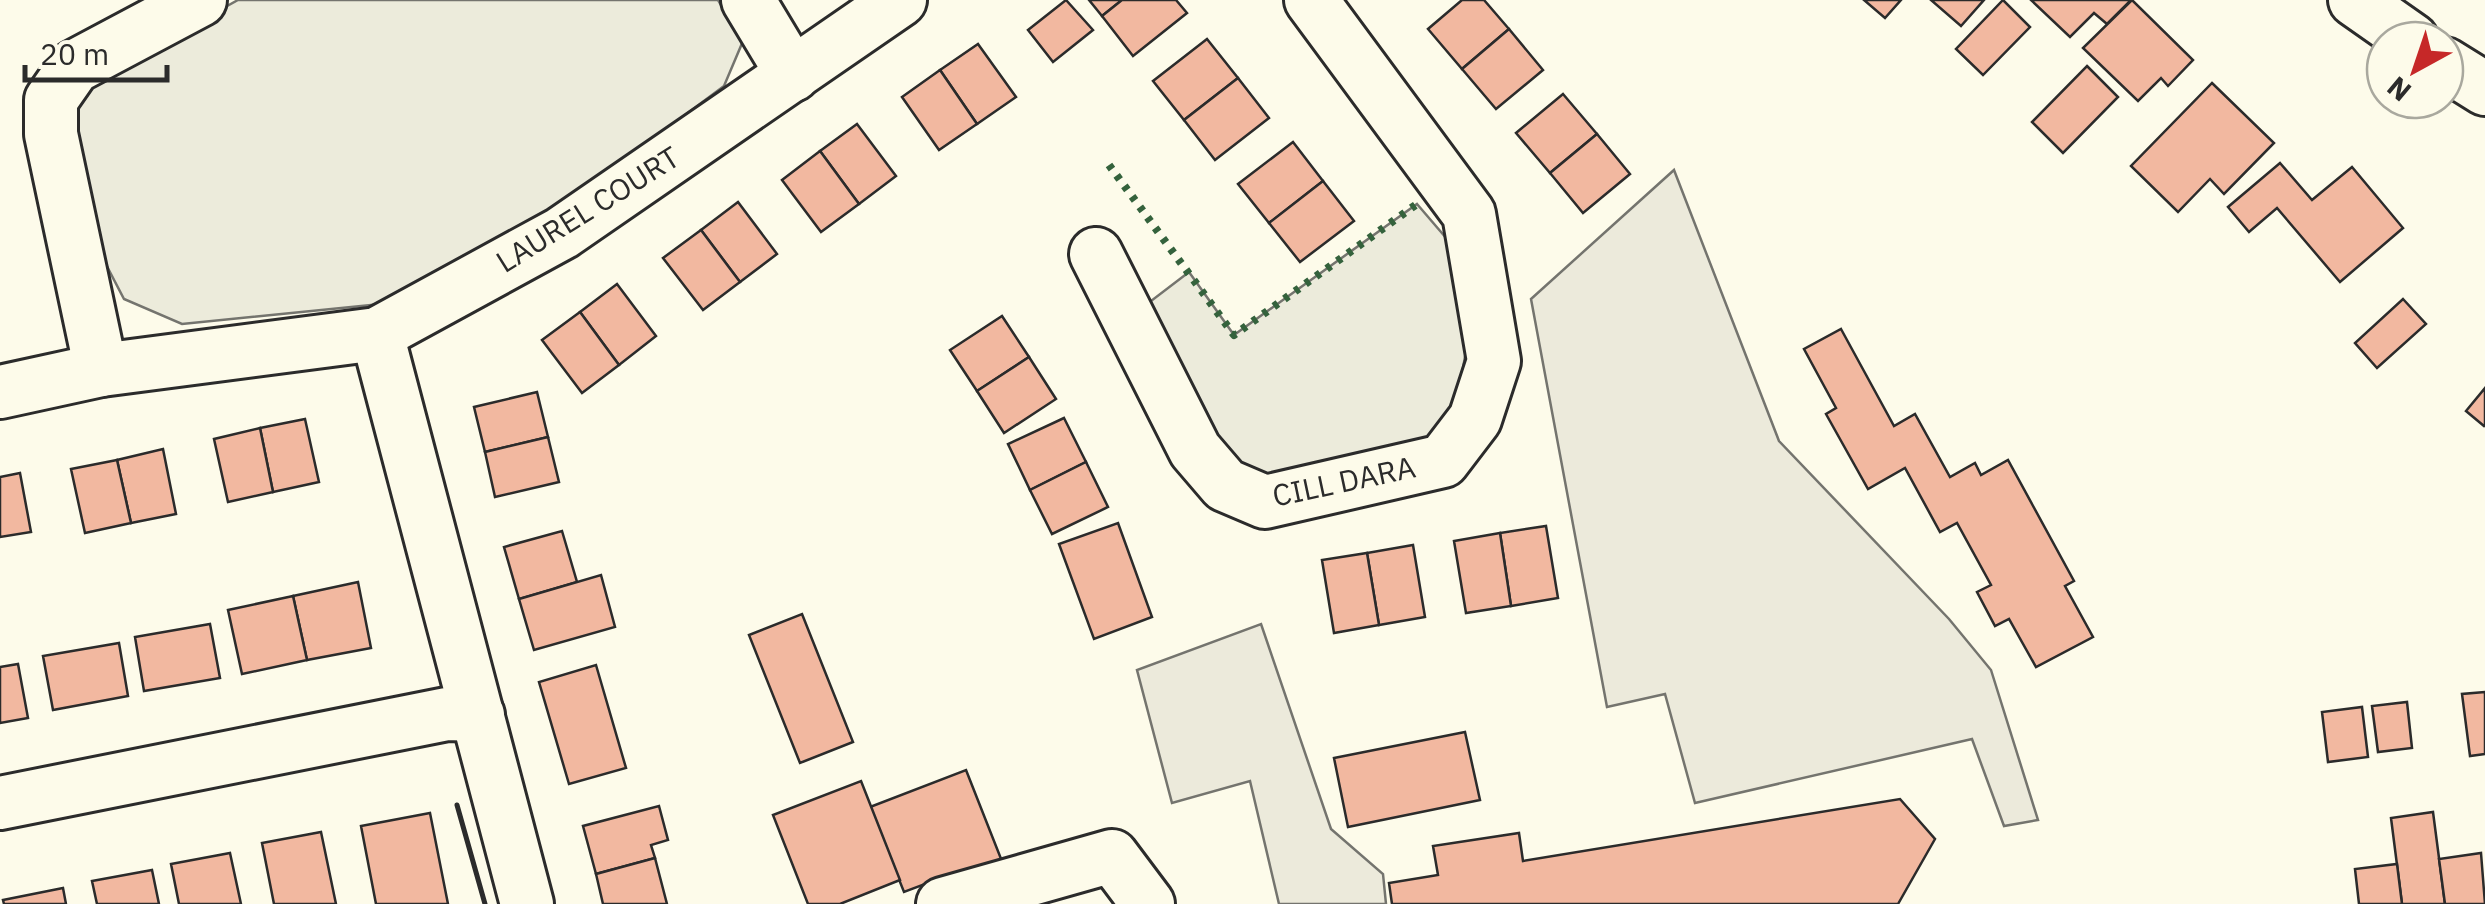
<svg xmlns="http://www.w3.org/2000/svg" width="2485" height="904" viewBox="0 0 2485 904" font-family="'IBM Plex Sans',sans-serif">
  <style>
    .green { fill: #ecebdb; stroke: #74746e; stroke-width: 2.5 }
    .parking { fill: #eceadb; stroke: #74746e; stroke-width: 2.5 }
    .building { fill: #f2b8a0; stroke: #2b2b2b; stroke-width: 2.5 }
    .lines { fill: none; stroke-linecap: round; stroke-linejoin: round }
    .minor-casing { stroke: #2b2b2b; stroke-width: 58 }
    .minor { stroke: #fdfbea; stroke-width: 52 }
    .hedge { stroke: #34623c; stroke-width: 8; stroke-dasharray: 5 8; stroke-linecap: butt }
    .wall { stroke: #2b2b2b; stroke-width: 5 }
    .labels { text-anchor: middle; stroke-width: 8; stroke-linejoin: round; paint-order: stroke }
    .street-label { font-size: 30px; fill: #2b2b2b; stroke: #fdfbea }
  </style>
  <rect width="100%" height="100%" fill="#fdfbea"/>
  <!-- green -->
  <g class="green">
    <polygon points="238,0 718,0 743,41 724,86 532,229 401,302 182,324 124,299 100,253 72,101 123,64"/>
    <polygon points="1417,204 1447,239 1466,351 1456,408 1431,434 1410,450 1256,476 1227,466 1147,304 1189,272 1234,335"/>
  </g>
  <!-- parking -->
  <g class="parking">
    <polygon points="1674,170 1779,441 1949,619 1991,670 2038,820 2004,826 1972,739 1695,803 1665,694 1607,707 1531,299"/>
    <polygon points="1261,624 1331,829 1383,874 1386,904 1279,904 1250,781 1172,803 1137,670"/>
  </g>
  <!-- building -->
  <g class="building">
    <polygon points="1066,0 1093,30 1053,62 1028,30"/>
    <polygon points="1089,0 1122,0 1102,16"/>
    <polygon points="1122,0 1176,0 1187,13 1133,56 1102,16"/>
    <polygon points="1462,0 1484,0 1509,29 1462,69 1428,29"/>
    <polygon points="1864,0 1901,0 1885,18"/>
    <polygon points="1931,0 1984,0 1961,26"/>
    <polygon points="2003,0 2030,27 1983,75 1956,49"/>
    <polygon points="2031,0 2131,0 2107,24 2094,13 2070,37"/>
    <polygon points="2132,0 2193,60 2168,86 2161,78 2138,101 2083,48"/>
    <polygon points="1509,29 1543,70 1496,109 1462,69"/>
    <polygon points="1207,39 1238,78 1184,120 1153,81"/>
    <polygon points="978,44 1016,97 977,124 940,70"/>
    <polygon points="2087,66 2118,97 2063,153 2032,122"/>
    <polygon points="940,70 977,124 939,150 902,97"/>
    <polygon points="1238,78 1269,118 1215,160 1184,120"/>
    <polygon points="2212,83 2274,143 2224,194 2210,179 2178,212 2131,166"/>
    <polygon points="1563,94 1597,134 1550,173 1516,133"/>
    <polygon points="857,124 896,176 859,204 820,151"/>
    <polygon points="1597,134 1630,174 1583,213 1550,173"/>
    <polygon points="1293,142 1323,181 1269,223 1238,184"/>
    <polygon points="820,151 859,204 821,232 782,180"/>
    <polygon points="2280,163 2312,200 2352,167 2403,228 2340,282 2277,208 2249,232 2228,207"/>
    <polygon points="1323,181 1354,221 1300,262 1269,223"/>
    <polygon points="738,202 777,254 740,282 701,230"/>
    <polygon points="701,230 740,282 703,310 663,258"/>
    <polygon points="617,284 656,336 619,365 580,312"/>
    <polygon points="2403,299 2426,324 2377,368 2355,343"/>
    <polygon points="580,312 619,365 582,393 542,340"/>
    <polygon points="1002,316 1029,357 977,391 950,350"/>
    <polygon points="1841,329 1894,426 1915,414 1950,477 1975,463 1981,475 2008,460 2074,581 2065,586 2093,637 2036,667 2009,619 1995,626 1977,592 1991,585 1957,523 1940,532 1905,468 1868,489 1826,414 1836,408 1804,349"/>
    <polygon points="1029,357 1056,399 1004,433 977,391"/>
    <polygon points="2485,388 2485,425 2484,426 2466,411"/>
    <polygon points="537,392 548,437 485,452 474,407"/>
    <polygon points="1064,418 1086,462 1030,490 1008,444"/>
    <polygon points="305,419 319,482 273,492 260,428"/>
    <polygon points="260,428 273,492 228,502 214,439"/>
    <polygon points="548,437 559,482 495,497 485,452"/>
    <polygon points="163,449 176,514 131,523 117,460"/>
    <polygon points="117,460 131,523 85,533 71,469"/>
    <polygon points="1086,462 1108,507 1052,534 1030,490"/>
    <polygon points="20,473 31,532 0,537 0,477"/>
    <polygon points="1118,523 1152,617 1094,639 1059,544"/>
    <polygon points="1546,526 1558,598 1511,606 1500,533"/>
    <polygon points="562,531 577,582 519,599 504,547"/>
    <polygon points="1500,533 1511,606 1466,613 1454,541"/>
    <polygon points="1413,545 1425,617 1379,625 1367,553"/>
    <polygon points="1367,553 1379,625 1334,633 1322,560"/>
    <polygon points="601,575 615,627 534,650 519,599"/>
    <polygon points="358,582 371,648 307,660 293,596"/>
    <polygon points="293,596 307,660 242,674 228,610"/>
    <polygon points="802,614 853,742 800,763 749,635"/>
    <polygon points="210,624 220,678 144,691 135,637"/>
    <polygon points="119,643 128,696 53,710 43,656"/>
    <polygon points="18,664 28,718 0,723 0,667"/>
    <polygon points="596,665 626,768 569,784 539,682"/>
    <polygon points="2485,692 2485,754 2470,756 2462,694"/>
    <polygon points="2407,702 2412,748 2378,752 2372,706"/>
    <polygon points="2362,707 2368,757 2328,762 2322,712"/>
    <polygon points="1465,732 1480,800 1348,827 1334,758"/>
    <polygon points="966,770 1007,874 961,891 954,873 904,892 870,807"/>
    <polygon points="861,781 900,880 840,904 808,904 773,815"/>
    <polygon points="1900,799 1935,839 1898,904 1392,904 1389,883 1438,875 1433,846 1519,833 1523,861"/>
    <polygon points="659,806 668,840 651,845 655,858 596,874 583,826"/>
    <polygon points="2433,812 2445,904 2402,904 2391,818"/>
    <polygon points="430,813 448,904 376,904 361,826"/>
    <polygon points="321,832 336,904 274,904 262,843"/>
    <polygon points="230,853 241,904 179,904 171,864"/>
    <polygon points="2481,853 2485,904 2445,904 2439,859"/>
    <polygon points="655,858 667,904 603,904 596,874"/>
    <polygon points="2397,864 2402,904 2359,904 2355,869"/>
    <polygon points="152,870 159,904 97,904 92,881"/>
    <polygon points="63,888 66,904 4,904 3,900"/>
  </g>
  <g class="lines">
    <defs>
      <g id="minor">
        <polyline points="748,0 793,75"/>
        <polyline points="2355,0 2412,40"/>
        <polyline points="2445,64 2485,89"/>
        <polyline points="1096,254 1195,450 1225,485 1265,502 1443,461 1475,419 1494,361 1469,214 1311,0"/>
        <polyline points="377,334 527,904"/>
        <polyline points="101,370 51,134 51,100 74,67 200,0"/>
        <polyline points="0,392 101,370 377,334 562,233 900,0"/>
        <polyline points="0,803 447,714 478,715"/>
        <polyline points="943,904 1112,856 1148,904"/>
      </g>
    </defs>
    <!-- minor casing -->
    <use href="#minor" class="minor-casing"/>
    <!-- minor -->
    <use href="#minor" class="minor"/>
    <!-- hedge -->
    <polyline class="hedge" points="1109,165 1234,335 1417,204"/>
    <!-- wall -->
    <polyline class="wall" points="457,805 485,904"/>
  </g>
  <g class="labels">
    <!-- street labels -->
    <g class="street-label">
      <text transform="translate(588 210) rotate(-32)" y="10">LAUREL COURT</text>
      <text transform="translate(1344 482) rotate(-12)" y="10">CILL DARA</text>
    </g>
  </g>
  <!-- north arrow -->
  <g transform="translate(2415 70) rotate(220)"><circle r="48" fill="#fdfbea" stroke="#a9a89e" stroke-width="2.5"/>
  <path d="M0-8L18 38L0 25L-18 38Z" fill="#c62828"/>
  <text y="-15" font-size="28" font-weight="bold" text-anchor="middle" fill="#2b2b2b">N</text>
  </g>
  <!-- scale -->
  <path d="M25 65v15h142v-15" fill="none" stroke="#2b2b2b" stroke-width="5"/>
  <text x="40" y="65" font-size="30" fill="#2b2b2b" stroke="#fdfbea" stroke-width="8" paint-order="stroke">20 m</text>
</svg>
